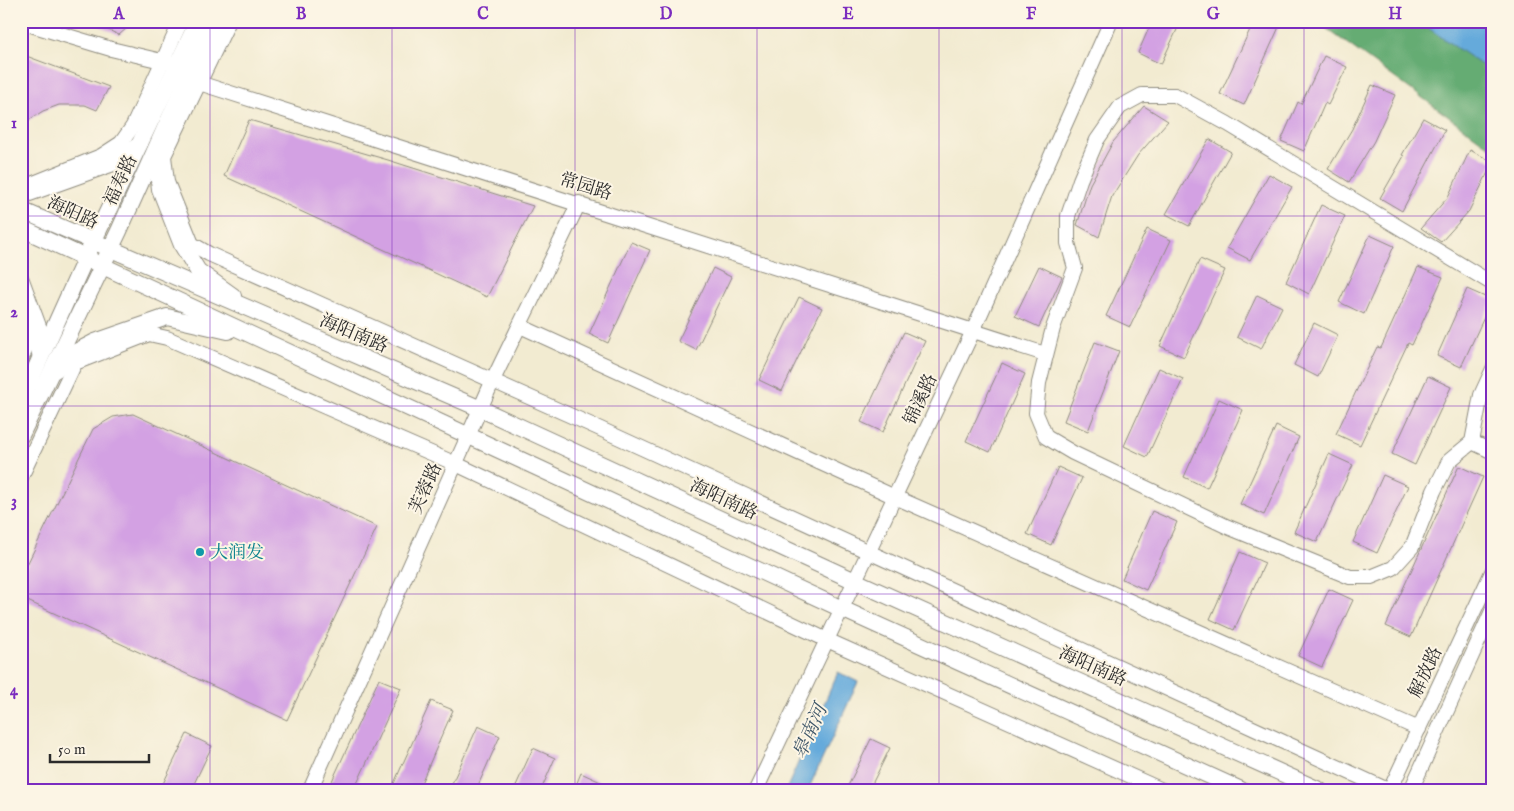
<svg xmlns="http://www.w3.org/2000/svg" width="1514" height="811" viewBox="0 0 1514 811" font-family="'IM FELL English','Noto Serif SC',serif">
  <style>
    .forest { fill: #65ac73; stroke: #486c4f }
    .water { fill: #65aadb; stroke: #486a83 }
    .building { fill: #d3a1e3 }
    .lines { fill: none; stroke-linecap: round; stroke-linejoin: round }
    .minor-casing { stroke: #8e8b7e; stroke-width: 16 }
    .major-casing { stroke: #8e8b7e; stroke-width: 18 }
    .minor { stroke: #fff; stroke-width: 14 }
    .major { stroke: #fff; stroke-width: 16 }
    .grid { fill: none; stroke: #7b2cbf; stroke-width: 1; stroke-opacity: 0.55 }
    .culture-dot { fill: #0f9aa8; stroke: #fcf5e5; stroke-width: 2 }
    .labels { text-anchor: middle; stroke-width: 4; stroke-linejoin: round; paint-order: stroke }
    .street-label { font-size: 18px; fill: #2b2b2b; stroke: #fcf5e5 }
    .culture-label { font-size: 18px; fill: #0d838f; stroke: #fcf5e5; text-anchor: start }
    .water-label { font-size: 19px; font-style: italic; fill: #3f5769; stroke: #fcf5e5 }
    .neatline { fill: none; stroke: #7b2cbf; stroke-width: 2 }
    .grid-label { font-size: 16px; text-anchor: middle; font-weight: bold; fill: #7b2cbf }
  </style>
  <rect width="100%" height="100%" fill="#fcf5e5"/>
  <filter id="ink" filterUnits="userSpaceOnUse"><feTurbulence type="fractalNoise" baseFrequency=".02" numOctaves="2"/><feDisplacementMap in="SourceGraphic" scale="10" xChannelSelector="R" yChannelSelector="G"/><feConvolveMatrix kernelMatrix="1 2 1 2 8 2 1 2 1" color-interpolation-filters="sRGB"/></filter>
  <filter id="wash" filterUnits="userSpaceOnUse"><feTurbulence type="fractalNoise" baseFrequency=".0096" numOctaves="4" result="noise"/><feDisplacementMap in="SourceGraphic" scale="20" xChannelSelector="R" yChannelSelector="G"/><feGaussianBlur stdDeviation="1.12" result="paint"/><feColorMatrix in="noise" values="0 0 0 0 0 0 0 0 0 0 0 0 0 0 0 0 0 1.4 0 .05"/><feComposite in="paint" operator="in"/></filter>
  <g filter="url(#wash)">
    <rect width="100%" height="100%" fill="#f2ebd1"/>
    <!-- forest -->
    <polygon class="forest" points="1316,21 1493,21 1493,149"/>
    <!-- water -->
    <g class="water">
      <polygon points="1418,21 1493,21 1493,73"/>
      <polygon points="838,672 858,682 808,790 786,790"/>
    </g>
    <g id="blocks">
      <!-- building -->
      <g class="building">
        <polygon points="89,21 135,21 119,35"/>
        <polygon points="1152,21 1181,21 1161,64 1138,53"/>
        <polygon points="1254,21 1267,21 1279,27 1244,105 1220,94"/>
        <polygon points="21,54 109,87 97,110 85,105 59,105 43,111 21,125"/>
        <polygon points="1324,56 1347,67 1328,105 1325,103 1304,151 1281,141 1298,102 1301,104"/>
        <polygon points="1372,85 1395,95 1374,141 1349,182 1328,169 1352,129"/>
        <polygon points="1144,106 1168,121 1138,155 1112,196 1099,237 1077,225 1090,184 1113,142"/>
        <polygon points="1423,118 1445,130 1402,211 1380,198 1404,156 1402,155"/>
        <polygon points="249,120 388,160 533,206 487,297 224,176"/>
        <polygon points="1209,139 1231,152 1189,226 1166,214"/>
        <polygon points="1470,150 1493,162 1469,211 1441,242 1421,228 1448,197"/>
        <polygon points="1269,174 1292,187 1250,260 1227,248"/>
        <polygon points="1321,205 1345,216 1309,294 1286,282"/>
        <polygon points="1147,229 1171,240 1130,327 1106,316"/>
        <polygon points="1370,235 1394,246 1364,314 1339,302"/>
        <polygon points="631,242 650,250 608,343 589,334"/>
        <polygon points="1200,259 1225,270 1184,357 1160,346"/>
        <polygon points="1039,266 1062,277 1039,327 1015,316"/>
        <polygon points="1418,267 1443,277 1412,345 1408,343 1360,445 1336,434 1377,347 1381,348"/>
        <polygon points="713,268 731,277 696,350 678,341"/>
        <polygon points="1467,289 1492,300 1461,367 1437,356"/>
        <polygon points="1257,295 1282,307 1261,349 1237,337"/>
        <polygon points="799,297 822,308 782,391 759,380"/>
        <polygon points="1314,323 1338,335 1318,377 1294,365"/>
        <polygon points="904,332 925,341 883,432 861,422"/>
        <polygon points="1095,342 1119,351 1088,431 1064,421"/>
        <polygon points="1002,363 1025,374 990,452 966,441"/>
        <polygon points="1159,368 1183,379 1147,457 1124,446"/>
        <polygon points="1428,376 1451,387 1415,465 1392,454"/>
        <polygon points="1219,399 1243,410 1207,488 1184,477"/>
        <polygon points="133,414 377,527 287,720 21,598 21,577 93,429 113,417"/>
        <polygon points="1276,426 1299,437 1264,515 1240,504"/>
        <polygon points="1329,454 1353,465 1317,542 1294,532"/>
        <polygon points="1459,466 1483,477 1411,637 1386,626"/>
        <polygon points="1058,467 1082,478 1051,545 1027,534"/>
        <polygon points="1383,475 1408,486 1377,553 1353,542"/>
        <polygon points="1152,511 1177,522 1146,590 1122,579"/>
        <polygon points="1240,552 1265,563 1234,630 1210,619"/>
        <polygon points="1329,589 1353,600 1322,667 1298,656"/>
        <polygon points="379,679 401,688 354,790 351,790 332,781"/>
        <polygon points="431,701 453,710 418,790 391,790"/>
        <polygon points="478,726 500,736 476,790 449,790"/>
        <polygon points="187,734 212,746 191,790 160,790"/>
        <polygon points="871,739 890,748 869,790 846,790"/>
        <polygon points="533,748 555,758 541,790 514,790"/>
        <polygon points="581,773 618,790 574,790"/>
      </g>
    </g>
  </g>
  <g filter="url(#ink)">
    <use href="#blocks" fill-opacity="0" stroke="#8e8b7e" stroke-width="1"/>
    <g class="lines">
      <defs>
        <g id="minor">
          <polyline points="229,21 164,156 167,182 192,244 209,254 596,427 1388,790"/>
          <polyline points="21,22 111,49 170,63"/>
          <polyline points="193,81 1045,354"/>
          <polyline points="24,187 101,156 121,143 133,126 181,21"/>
          <polyline points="1493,284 1228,124 1175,95 1142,95 1120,107 1097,140 1080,180 1068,216 1068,243 1075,268 1053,328 1039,383 1036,413 1046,437 1073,453 1228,527 1350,577 1371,577 1393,568 1412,547 1434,491 1449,461 1472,442 1481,395 1493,369"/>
          <path d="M21,304C30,326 31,339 21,360"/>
          <polyline points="520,326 895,497 1419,729"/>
          <polyline points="1472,442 1493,452"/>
          <polyline points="21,477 75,363 149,334 167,338 456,464 827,640 1162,790"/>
          <polyline points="310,790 493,380 579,203"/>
          <polyline points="756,790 973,331 1111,21"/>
          <polyline points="1390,790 1493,570"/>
          <polyline points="1411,790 1493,609"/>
        </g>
        <g id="major">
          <polyline points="156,153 160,189 182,245 198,271 233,296"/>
          <polyline points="21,196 116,162 139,145"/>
          <polyline points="21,210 481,409 855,581 1319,790"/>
          <polyline points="21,228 842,609 1241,790"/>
          <polyline points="21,280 39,329 40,354"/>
          <polyline points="55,370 70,355 95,342 167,317 228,331"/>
          <polyline points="21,401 86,257 198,21"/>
          <polyline points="21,435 119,231 213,21"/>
        </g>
      </defs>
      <!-- minor casing -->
      <use href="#minor" class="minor-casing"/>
      <!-- major casing -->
      <use href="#major" class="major-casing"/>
      <!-- minor -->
      <use href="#minor" class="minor"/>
      <!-- major -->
      <use href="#major" class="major"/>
    </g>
  </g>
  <!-- grid -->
  <path class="grid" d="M210,21V790M392,21V790M575,21V790M757,21V790M939,21V790M1122,21V790M1304,21V790M21,216H1493M21,406H1493M21,594H1493"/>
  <!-- markers -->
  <circle class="culture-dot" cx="200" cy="552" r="5"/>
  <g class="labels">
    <!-- street labels -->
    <g class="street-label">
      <text transform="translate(120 180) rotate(-65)" y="6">福寿路</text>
      <text transform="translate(586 186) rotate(17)" y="6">常园路</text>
      <text transform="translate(73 212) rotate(24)" y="6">海阳路</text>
      <text transform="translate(354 333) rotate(23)" y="6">海阳南路</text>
      <text transform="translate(920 399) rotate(-65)" y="6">锦溪路</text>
      <text transform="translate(425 488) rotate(-66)" y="6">芙蓉路</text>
      <text transform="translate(724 499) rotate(25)" y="6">海阳南路</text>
      <text transform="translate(1093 666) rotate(24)" y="6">海阳南路</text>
      <text transform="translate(1425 672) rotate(-65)" y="6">解放路</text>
    </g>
    <!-- culture labels -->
    <g class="culture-label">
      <text x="210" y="558">大润发</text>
    </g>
    <!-- water labels -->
    <g class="water-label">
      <text transform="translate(809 731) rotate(-66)" y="7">皋南河</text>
    </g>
  </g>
  <!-- margin -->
  <rect width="1514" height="811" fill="none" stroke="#fcf5e5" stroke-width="55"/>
  <!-- scale -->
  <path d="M50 754v8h99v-8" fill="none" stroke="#2b2b2b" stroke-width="2.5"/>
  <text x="58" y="754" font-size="15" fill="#2b2b2b" stroke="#fcf5e5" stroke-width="4" paint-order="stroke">50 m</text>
  <rect x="28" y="28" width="1458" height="756" class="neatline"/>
  <g class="grid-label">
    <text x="119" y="19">A</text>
    <text x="301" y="19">B</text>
    <text x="483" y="19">C</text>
    <text x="666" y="19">D</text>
    <text x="848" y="19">E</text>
    <text x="1031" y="19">F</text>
    <text x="1213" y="19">G</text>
    <text x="1395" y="19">H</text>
    <text x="14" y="128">1</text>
    <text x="14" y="317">2</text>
    <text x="14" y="506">3</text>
    <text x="14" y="695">4</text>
  </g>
</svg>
